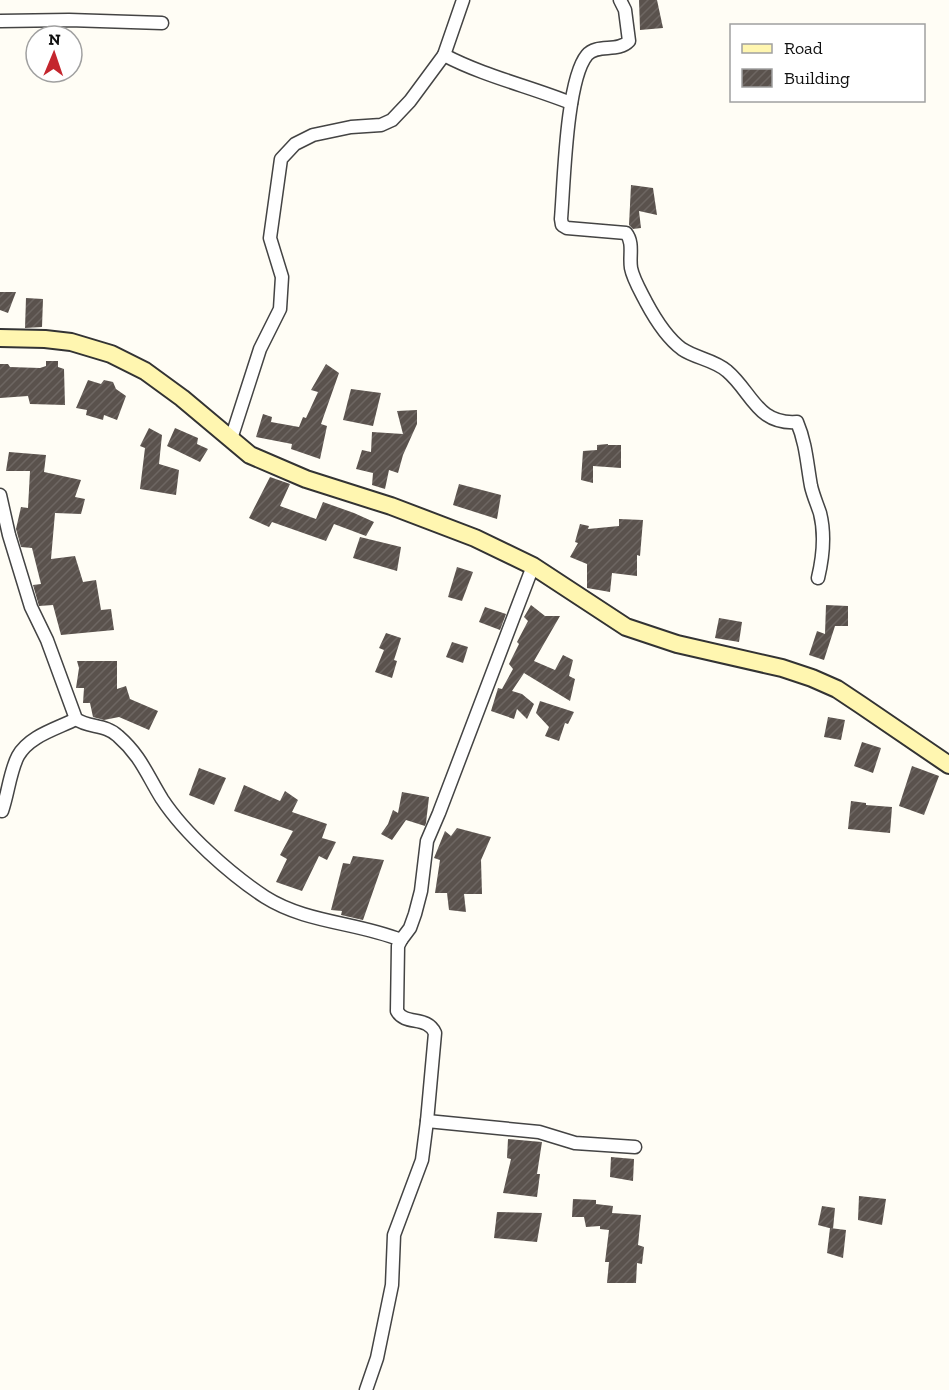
<svg xmlns="http://www.w3.org/2000/svg" width="949" height="1390" viewBox="0 0 949 1390" font-family="'Zilla Slab',serif">
  <style>
    .building { fill: url(#building-hatch) }
    .lines { fill: none; stroke-linecap: round; stroke-linejoin: round }
    .minor-casing { stroke: #444; stroke-width: 15 }
    .secondary-casing { stroke: #333; stroke-width: 20 }
    .minor { stroke: #fff; stroke-width: 12 }
    .secondary { stroke: #fff6b0; stroke-width: 16 }
  </style>
  <defs>
    <pattern id="building-hatch" width="6" height="6" patternUnits="userSpaceOnUse" patternTransform="scale(1.5)"><rect width="6" height="6" fill="#5a524d"/><path d="M-1 1l2-2M0 6l6-6M5 7l2-2" fill="none" stroke="#6d6662"/></pattern>
  </defs>
  <rect width="100%" height="100%" fill="#fffdf5"/>
  <!-- building -->
  <g class="building">
    <polygon points="639,0 657,0 663,28 640,30"/>
    <polygon points="631,185 653,188 657,215 639,211 641,228 633,229 629,225"/>
    <polygon points="0,292 16,292 8,313 0,310"/>
    <polygon points="26,298 43,299 42,327 25,328"/>
    <polygon points="46,361 58,361 58,367 64,369 65,405 30,404 28,396 0,398 0,364 8,364 10,367 40,368 46,366"/>
    <polygon points="326,364 339,373 321,424 327,426 320,459 291,449 292,444 256,437 263,414 272,417 271,422 299,427 303,417 306,418 318,392 311,390"/>
    <polygon points="88,380 101,384 104,380 113,382 116,389 126,396 117,420 104,415 103,420 86,415 87,410 76,408"/>
    <polygon points="351,389 381,393 373,426 343,420"/>
    <polygon points="417,410 417,424 403,455 398,473 389,470 385,489 372,485 373,473 356,469 362,450 371,452 372,432 403,434 397,411"/>
    <polygon points="149,428 162,435 159,464 179,470 176,495 140,489 145,448 140,446"/>
    <polygon points="175,428 198,438 197,444 208,449 200,462 167,446"/>
    <polygon points="608,444 608,445 621,445 621,468 593,466 593,483 581,480 583,451 597,450 597,445"/>
    <polygon points="9,452 46,455 44,472 81,480 75,497 85,499 81,514 55,513 51,559 75,556 83,582 96,580 101,610 111,609 114,630 61,635 53,605 39,606 33,585 41,584 32,548 21,547 16,529 21,507 28,508 30,471 6,471"/>
    <polygon points="270,477 290,484 280,506 316,519 323,502 354,513 374,522 366,536 334,524 326,541 272,522 269,527 249,518"/>
    <polygon points="459,484 501,495 497,519 453,505"/>
    <polygon points="619,519 643,520 640,556 637,555 637,576 612,573 610,592 587,588 587,564 570,557 578,543 575,542 580,524 589,526 588,529 619,526"/>
    <polygon points="360,537 401,547 397,571 353,558"/>
    <polygon points="457,567 473,572 462,601 448,597"/>
    <polygon points="531,605 545,616 560,616 534,661 555,670 563,655 573,660 569,676 575,679 570,701 524,673 512,691 522,694 534,704 527,719 517,709 514,719 491,711 498,688 502,689 513,669 509,664 519,644 517,642 528,621 524,617"/>
    <polygon points="826,605 848,606 848,626 835,626 824,660 809,655 817,631 825,634"/>
    <polygon points="485,607 506,614 500,630 479,622"/>
    <polygon points="719,618 742,622 739,642 715,638"/>
    <polygon points="386,633 401,638 394,660 397,661 392,678 375,672 384,650 379,648"/>
    <polygon points="452,642 468,647 463,663 446,657"/>
    <polygon points="77,661 117,661 117,689 126,686 130,699 158,711 149,730 119,717 104,720 93,717 90,703 83,703 84,688 76,688 79,668"/>
    <polygon points="540,701 574,712 568,724 565,723 559,741 545,736 549,727 536,713"/>
    <polygon points="828,717 845,720 841,740 824,737"/>
    <polygon points="862,742 881,748 873,773 854,766"/>
    <polygon points="912,766 939,776 924,815 899,806"/>
    <polygon points="199,768 226,778 214,805 189,795"/>
    <polygon points="244,785 280,801 285,791 298,800 292,812 327,824 322,838 336,842 327,860 319,856 302,891 276,882 287,859 280,855 293,831 234,811"/>
    <polygon points="402,792 429,797 426,823 425,826 406,820 392,840 381,834 388,824 393,810 398,813"/>
    <polygon points="851,801 866,803 866,805 892,807 890,833 848,829"/>
    <polygon points="457,828 491,837 481,860 482,894 464,894 466,912 449,910 447,893 435,893 440,860 434,858 445,831 451,836"/>
    <polygon points="353,856 384,860 363,920 341,915 342,911 331,910 343,863 350,864"/>
    <polygon points="508,1139 542,1142 537,1174 540,1174 537,1197 503,1193 511,1159 507,1158"/>
    <polygon points="611,1157 634,1159 633,1181 610,1177"/>
    <polygon points="859,1196 886,1199 882,1225 858,1220"/>
    <polygon points="573,1199 596,1200 596,1204 613,1206 612,1213 641,1215 638,1245 644,1247 642,1264 637,1263 636,1283 607,1283 609,1262 605,1262 609,1230 600,1229 600,1226 586,1227 584,1217 572,1217"/>
    <polygon points="822,1206 835,1208 833,1229 818,1225"/>
    <polygon points="497,1212 542,1213 537,1242 494,1238"/>
    <polygon points="830,1228 846,1230 843,1258 827,1253"/>
  </g>
  <g class="lines">
    <defs>
      <g id="minor">
        <path d="M620,0L625,10L629,41C618,53 597,43 587,55C566,80 564,184 561,219L562,225L567,228L626,233C634,243 629,256 631,268C633,279 641,292 646,302C654,317 667,338 682,349C695,358 715,360 727,371C752,392 757,425 797,422C806,443 807,464 811,486C813,495 817,504 820,513C825,533 823,557 818,578"/>
        <polyline points="0,21 69,20 162,23"/>
        <polyline points="444,55 463,0"/>
        <path d="M231,439L260,349L280,309L282,277L270,238L281,159L295,144L313,135L351,127L381,125L392,120L410,101L444,55C484,76 528,86 571,103"/>
        <path d="M0,495L9,535L31,607L47,640L76,719C88,728 106,724 118,736C141,756 147,775 162,799C185,834 230,874 265,897C306,923 356,922 401,940L398,946L397,1011C405,1026 427,1015 435,1033L427,1121L422,1160L394,1235L392,1285L377,1358L366,1390"/>
        <path d="M2,811C8,794 10,771 18,756C29,736 56,729 76,719"/>
        <polyline points="401,940 410,928 415,914 421,891 427,841 439,813 533,566"/>
        <polyline points="427,1121 539,1132 575,1143 635,1147"/>
      </g>
      <polyline id="secondary" points="0,338 45,339 71,342 111,354 145,371 182,398 250,455 306,479 391,506 475,538 533,566 626,627 677,644 782,668 812,678 837,689 861,705 949,765"/>
    </defs>
    <!-- minor casing -->
    <use href="#minor" class="minor-casing"/>
    <!-- secondary casing -->
    <use href="#secondary" class="secondary-casing"/>
    <!-- minor -->
    <use href="#minor" class="minor"/>
    <!-- secondary -->
    <use href="#secondary" class="secondary"/>
  </g>
  <!-- legend -->
  <rect x="730" y="24" width="195" height="78" fill="#ffffff" stroke="#a0a0a0" stroke-width="1.5"/>
  <rect x="742" y="44" width="30" height="9" fill="#fff6b0" stroke="#a0a0a0" stroke-width="1.5"/>
  <text x="784" y="54" font-size="18" fill="#111111">Road</text>
  <rect x="742" y="69" width="30" height="18" fill="url(#building-hatch)" stroke="#a0a0a0" stroke-width="1.5"/>
  <text x="784" y="84" font-size="18" fill="#111111">Building</text>
  <!-- north arrow -->
  <g transform="translate(54 54) rotate(2)"><circle r="28" fill="#ffffff" stroke="#a0a0a0" stroke-width="1.5"/>
  <path d="M0-4.5L10 22L0 15L-10 22Z" fill="#c4262e"/>
  <text y="-9" font-size="16" font-weight="bold" text-anchor="middle" fill="#111111">N</text>
  </g>
</svg>
